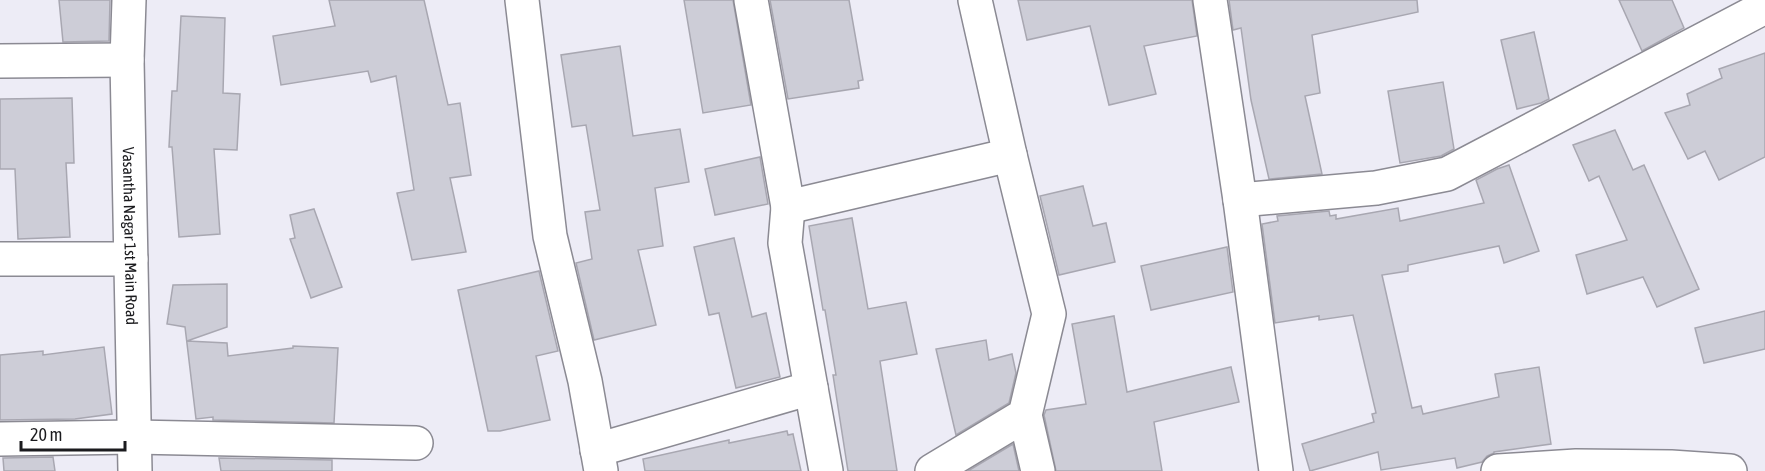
<svg xmlns="http://www.w3.org/2000/svg" width="1765" height="471" viewBox="0 0 1765 471" font-family="'Asap Condensed',sans-serif">
  <style>
    .building { fill: #cdcdd7; stroke: #a8a7b1; stroke-width: 1.5 }
    .lines { fill: none; stroke-linecap: round; stroke-linejoin: round }
    .minor-casing { stroke: #8b8a93; stroke-width: 36 }
    .minor { stroke: #fff; stroke-width: 33 }
    .labels { text-anchor: middle; stroke-width: 4.5; stroke-linejoin: round; paint-order: stroke }
    .street-label { font-size: 16px; fill: #1b1b1e; stroke: #fff }
  </style>
  <rect width="100%" height="100%" fill="#edecf6"/>
  <!-- building -->
  <g class="building">
    <polygon points="59,0 110,0 109,41 63,42"/>
    <polygon points="329,0 424,0 448,105 460,103 471,175 450,178 466,252 412,260 397,193 414,190 396,76 371,82 368,71 281,85 273,36 335,26"/>
    <polygon points="684,0 733,0 751,105 703,113"/>
    <polygon points="770,0 849,0 863,80 858,81 859,88 788,99"/>
    <polygon points="1018,0 1192,0 1197,36 1144,46 1156,94 1109,105 1090,26 1027,40"/>
    <polygon points="1229,0 1417,0 1418,12 1312,35 1320,93 1305,96 1322,174 1269,179 1251,100 1241,28 1233,30"/>
    <polygon points="1619,0 1672,0 1684,28 1642,51"/>
    <polygon points="181,16 225,18 223,93 240,94 237,150 214,149 220,234 179,237 172,147 169,147 172,91 177,91"/>
    <polygon points="1534,32 1549,99 1541,103 1517,109 1501,40"/>
    <polygon points="620,46 633,136 680,129 689,182 655,188 663,246 638,250 656,325 594,340 576,263 592,259 585,212 600,210 586,125 572,127 561,55"/>
    <polygon points="1765,53 1765,157 1719,180 1705,151 1688,159 1665,113 1690,105 1687,94 1722,78 1719,69"/>
    <polygon points="1443,82 1454,149 1441,156 1400,163 1388,91"/>
    <polygon points="72,98 74,163 66,163 70,237 18,239 15,169 0,169 0,99"/>
    <polygon points="1615,130 1633,170 1644,165 1699,289 1657,307 1643,277 1587,294 1576,255 1627,240 1599,176 1589,181 1573,145"/>
    <polygon points="760,157 768,204 715,215 705,169"/>
    <polygon points="1509,165 1539,251 1504,263 1499,246 1408,265 1408,271 1382,275 1412,408 1421,406 1423,414 1499,397 1495,374 1539,367 1551,444 1494,452 1494,453 1487,456 1482,462 1457,468 1455,458 1381,470 1378,452 1310,471 1302,444 1374,422 1372,414 1376,413 1353,315 1319,320 1319,316 1275,323 1262,224 1278,221 1277,216 1329,211 1330,216 1336,215 1336,219 1398,208 1400,221 1484,203 1476,180 1497,169"/>
    <polygon points="1083,186 1093,226 1106,223 1115,262 1059,275 1040,196"/>
    <polygon points="314,209 342,287 311,298 290,239 295,238 290,215"/>
    <polygon points="852,218 868,309 906,302 917,354 880,361 897,471 848,471 833,375 836,375 825,310 823,310 809,226"/>
    <polygon points="734,238 752,317 766,313 780,377 736,388 719,313 709,315 694,247"/>
    <polygon points="1227,247 1233,292 1151,310 1141,266"/>
    <polygon points="539,271 558,351 536,356 550,420 500,431 488,431 458,290"/>
    <polygon points="227,284 227,327 187,341 227,343 228,356 293,348 293,346 338,348 334,423 213,420 213,417 196,419 185,327 167,324 173,285"/>
    <polygon points="1765,311 1765,349 1704,363 1695,328"/>
    <polygon points="1114,316 1127,392 1231,367 1239,402 1154,422 1162,471 1056,471 1044,415 1046,410 1086,404 1072,324"/>
    <polygon points="986,340 989,360 1012,354 1016,373 1009,403 956,435 936,349"/>
    <polygon points="104,347 112,414 75,419 0,420 0,355 43,351 43,355"/>
    <polygon points="787,431 788,435 793,434 801,471 645,471 643,459 729,440 729,443"/>
    <polygon points="1013,444 1019,471 968,471"/>
    <polygon points="53,457 55,471 4,471 3,458"/>
    <polygon points="219,458 332,460 332,471 221,471"/>
  </g>
  <g class="lines">
    <defs>
      <g id="minor">
        <path id="s1" d="M129,0L127,60L135,471"/>
        <polyline points="522,0 550,236 585,381 601,471"/>
        <polyline points="751,0 788,207 1010,155 975,0"/>
        <polyline points="1210,0 1240,200 1276,471"/>
        <polyline points="0,61 127,60"/>
        <polyline points="1240,200 1376,188 1447,174 1765,7"/>
        <polyline points="0,259 131,259"/>
        <polyline points="811,388 826,471"/>
        <polyline points="1025,415 1038,471"/>
        <polyline points="0,439 135,437 416,443"/>
        <polyline points="597,450 811,388 785,243 788,207"/>
        <polyline points="932,471 1025,415 1049,314 1010,155"/>
        <polyline points="1498,471 1576,466 1671,467 1730,471"/>
      </g>
    </defs>
    <!-- minor casing -->
    <use href="#minor" class="minor-casing"/>
    <!-- minor -->
    <use href="#minor" class="minor"/>
  </g>
  <g class="labels">
    <!-- street labels -->
    <g class="street-label">
      <text dy="6" stroke="none"><textPath href="#s1" startOffset="236">Vasantha Nagar 1st Main Road</textPath></text>
    </g>
  </g>
  <!-- scale -->
  <path d="M21 441v9h104v-9" fill="none" stroke="#1b1b1e" stroke-width="3"/>
  <text x="30" y="441" font-size="18" fill="#1b1b1e" stroke="#ffffff" stroke-width="4.5" paint-order="stroke">20 m</text>
</svg>
